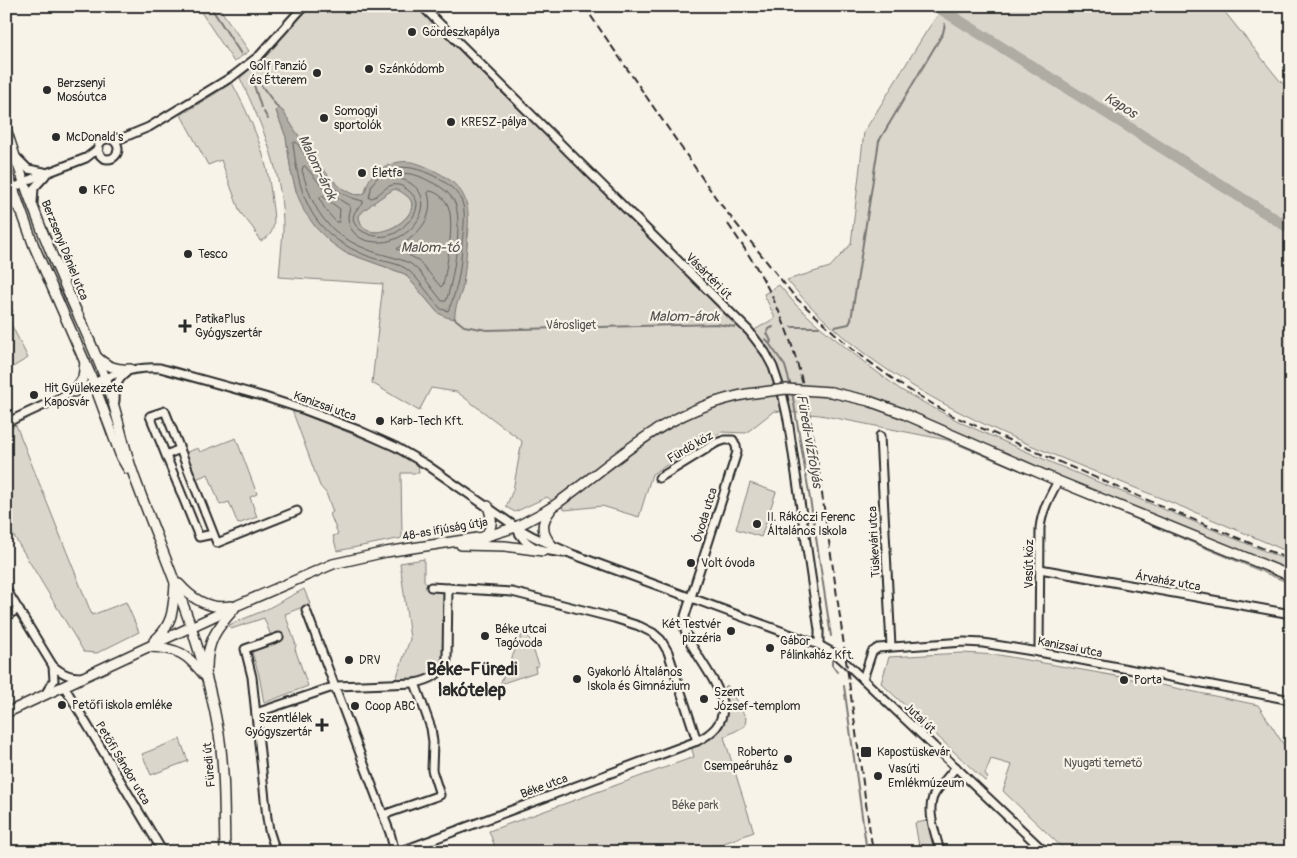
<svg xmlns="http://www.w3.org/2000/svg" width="1297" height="858" viewBox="0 0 1297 858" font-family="Pangolin,sans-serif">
<rect width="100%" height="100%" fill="#f7f3e8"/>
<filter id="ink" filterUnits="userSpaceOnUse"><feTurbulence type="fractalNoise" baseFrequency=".02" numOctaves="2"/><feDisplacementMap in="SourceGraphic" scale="10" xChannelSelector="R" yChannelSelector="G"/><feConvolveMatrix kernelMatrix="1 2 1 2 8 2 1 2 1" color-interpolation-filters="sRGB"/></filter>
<g filter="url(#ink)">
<g fill="#dad6cc" stroke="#82807c" fill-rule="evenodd">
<path d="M197,6H218L249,51L234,62Z"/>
<path d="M311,6H415L746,335L775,318L764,294L779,285L796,305L818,325L869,366L901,390L928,405L964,424L1057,465L1291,562V584L947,440L820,415L774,411L746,433L721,432L652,474L639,517L602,506L565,510L547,497L515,512L506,507L513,490L522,441L457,392L431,388L419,411L372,383L383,284L279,277C280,262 282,246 283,231C284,175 263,127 240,78L262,59ZM276,111H283C294,128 339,208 365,193C368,179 374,174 385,167L469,229L461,291L454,311L438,313L405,274L344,252L297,194L291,172L286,137Z"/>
<path d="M944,6H1220L1280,81L1291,90V553C1235,529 1179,505 1123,483C999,433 875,386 787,280L830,267L851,244L864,132L926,32Z"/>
<path d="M232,83C253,122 268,158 272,202C274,218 278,235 260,241L253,228L240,212L221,160L208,165L181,115Z"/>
<path d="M395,189C401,191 404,193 408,197C428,216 363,253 359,216C362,210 389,191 395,189Z"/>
<path d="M6,302L13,311L9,316L12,326L28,358L6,371Z"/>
<path d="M292,410L395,451L418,463L419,473H401L402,538L337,551L333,536L338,534L330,514L333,512L326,493L320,486Z"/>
<path d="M16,425L92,615L126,602L139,632L97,653L84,652L6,523V432Z"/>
<path d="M236,438L257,494L250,497L257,517L238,524L229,502L220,505L208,474L196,479L186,455L187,452L198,448L200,452Z"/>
<path d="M750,483L776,492L761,537L736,529Z"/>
<path d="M424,559V580L431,591H444L442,658C435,681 416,678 396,679L410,639L400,563Z"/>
<path d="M304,589L310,604L285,614L296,645L295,649L308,686L264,703L259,675L252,652L274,644L264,618L231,629L229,625L265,610Z"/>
<path d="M525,628L539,665L535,667L536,672L500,684Z"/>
<path d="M962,653L999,655L1127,678L1258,705L1291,756V852H1067L1003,791L1012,765L991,759L985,774L988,778L985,781L881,683L889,657Z"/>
<path d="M727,685L746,718L745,726L724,737L754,832L700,852H497L489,831L694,757L691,746C698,744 708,741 714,737C730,725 727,705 724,688Z"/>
<path d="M180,739L188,761L151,775L142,754Z"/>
<path d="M933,820L940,852H920L915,823Z"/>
</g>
<path fill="#afaca4" stroke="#7a7874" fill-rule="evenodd" d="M278,108L282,110C294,128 340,208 365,193C369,175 374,170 392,164C408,158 421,164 435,171C471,189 470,208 467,244C466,260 465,274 462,290C459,300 454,308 455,319L446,317L438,313L405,274L344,252L330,242L316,228L304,211L297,194L291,172L286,137L276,111ZM395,189C401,191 404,194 408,197C429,215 363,254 359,216C361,211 389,191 395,189Z"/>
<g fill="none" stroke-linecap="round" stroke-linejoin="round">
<g stroke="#605f5b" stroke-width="1">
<path d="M295,142L297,143C315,169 330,194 363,201V204C335,223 374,245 395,233C400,231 403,227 407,223C413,219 417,211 417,203C416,196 406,187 399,185C384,182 380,199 369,198L372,184C389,161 412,165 434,176C446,182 459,191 463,205C466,218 463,231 462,244C461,267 458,289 448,311L441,309C432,299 419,279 409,271C399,262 382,262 370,257C313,235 300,202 293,144Z"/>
<path d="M305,166L321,185L334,196L350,206C350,209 348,213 348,217C348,229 357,239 369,241C412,251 449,192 398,178V174C411,172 420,176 431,182C440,186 449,192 454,201C464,219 453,282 446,301H442L419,271L411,264C399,258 387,256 374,252C330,236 314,215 302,170L303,167Z"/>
<path d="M430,191C438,192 447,200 449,209C454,225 447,267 443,285L441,287L418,260L397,249C399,246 403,245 406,242C423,229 434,215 428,193Z"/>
<path d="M322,196L340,209L339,222H336C330,215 322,207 320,198Z"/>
</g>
<g stroke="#7a7874" stroke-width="2">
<path d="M210,6L241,54"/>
<path d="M946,17L948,14"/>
<path d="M253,74L278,108"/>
<path d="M254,77L252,79L261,107"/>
<path d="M264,112L268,119"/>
<path d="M454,318L464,326L487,330L717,324L735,327"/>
<path d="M791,327H819"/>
<path d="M835,327L849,324L851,320L879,141L943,33L945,24"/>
<path d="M766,339L785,366L791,387"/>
<path d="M770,343L771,341L767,333L769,329L773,327"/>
<path d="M792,392L812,511L831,636"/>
<path d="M832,659V665L837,672"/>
<path d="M844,686L867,852"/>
</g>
<path stroke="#afaca4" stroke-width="11" d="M936,6L1291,229"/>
<g stroke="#2b2b2b" stroke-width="11">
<g id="minor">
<path d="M422,6L749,331L765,352L773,367L783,397L788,420L819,630V645"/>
<circle cx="108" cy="149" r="10"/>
<path d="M115,141L149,127L233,76L260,55L304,6"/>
<path d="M17,158L28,169L44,172"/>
<path d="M6,192L31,179L86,158L99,148"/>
<path d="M6,200L12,202L19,210"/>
<path d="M33,203L34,188L45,176"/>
<path d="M115,401C115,389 116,380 126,373"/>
<path d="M6,423C24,414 42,406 60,398C91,384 125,365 160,368L265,397L305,410L358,430L396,447L427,465L516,527L534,537L572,554L819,645L837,655L847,664L1045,852"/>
<path d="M880,436L891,646"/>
<path d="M166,455L180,449"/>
<path d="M516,527C526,550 542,550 564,553"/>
<path d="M213,534L199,537L150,416L165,411L217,543L297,511"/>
<path d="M1040,569L1291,614"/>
<path d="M431,587L512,592L614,618L639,626L653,633L661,640L668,652L697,741"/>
<path d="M6,589L53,666C63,674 69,677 82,677"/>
<path d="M306,610L390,833L395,852"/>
<path d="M6,616L19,609"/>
<path d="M1039,652L1040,528C1042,510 1050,496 1058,481"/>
<path d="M863,679L872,652L878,648L964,642L983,643L1039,652L1291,700"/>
<path d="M64,686L163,852"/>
<path d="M46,693L54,680L53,666"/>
<path d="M256,713L336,686L415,683C430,680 441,675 447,660L448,588"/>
<path d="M383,815L440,795L432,770L433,742L431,728L415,683"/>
<path d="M426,842L430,852"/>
<path d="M276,852L269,830L267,818L252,677L245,649L279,637"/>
<path d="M399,852L697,741C752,715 704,672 688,638L685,630V616L737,452L736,446L733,440H725L716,443L659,478"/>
<path d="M940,852C936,834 925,809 935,793C941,784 949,776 956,767"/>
</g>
</g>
<g stroke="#2b2b2b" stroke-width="12">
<g id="major">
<path d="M6,129C22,179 40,228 61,276C75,310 92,343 105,378C118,412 123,449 137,484C168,568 204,644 219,734C225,773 224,812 225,852"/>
<path d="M6,169L34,246L91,376L121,457L128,469"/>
<path d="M98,358C108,367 117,370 130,369"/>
<path d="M74,392L83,378L85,362"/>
<path d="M831,392L869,401L902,413L1058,481L1291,576"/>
<path d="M550,511C541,522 541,533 551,544"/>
<path d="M484,537C494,527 492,518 488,506"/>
<path d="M461,545L505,546L543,551"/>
<path d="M179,584C192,599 210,610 231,606"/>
<path d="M154,641C174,624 173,608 175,584"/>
<path d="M150,647C178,648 187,654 204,675"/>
<path d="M207,668C207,641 217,628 234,609"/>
<path d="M6,713L238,605L333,564L386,552L484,537L516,527L542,513L555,505C620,458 664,410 747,394"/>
</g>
</g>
<use href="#minor" stroke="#f7f3e8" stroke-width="7"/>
<use href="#major" stroke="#f7f3e8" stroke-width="9"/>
<g stroke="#2b2b2b" stroke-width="2" stroke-dasharray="8 4" stroke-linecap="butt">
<path d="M584,6L718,201L795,297L852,349L901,385L951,415L1175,512L1291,560"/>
<path d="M728,224C746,250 763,276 776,305C811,381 817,467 830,548C845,649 858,751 873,852"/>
</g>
<g stroke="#2b2b2b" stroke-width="12" stroke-linecap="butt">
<path id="major-bridge" d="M747,394L786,389L831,392"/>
</g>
<use href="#major-bridge" stroke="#f7f3e8" stroke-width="9"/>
</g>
</g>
<g fill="#2b2b2b" stroke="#f7f3e8" stroke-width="2">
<circle cx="412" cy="32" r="5"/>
<circle cx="369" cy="69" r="5"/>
<circle cx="317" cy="73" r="5"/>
<circle cx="47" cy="90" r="5"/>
<circle cx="324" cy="118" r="5"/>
<circle cx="451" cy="122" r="5"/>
<circle cx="56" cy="137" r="5"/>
<circle cx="362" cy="173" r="5"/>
<circle cx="83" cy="190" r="5"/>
<circle cx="188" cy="254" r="5"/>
<path d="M182.5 318.5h5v5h5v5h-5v5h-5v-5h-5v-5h5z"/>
<circle cx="34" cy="395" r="5"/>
<circle cx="380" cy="421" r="5"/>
<circle cx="757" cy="524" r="5"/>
<circle cx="691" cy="563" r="5"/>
<circle cx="731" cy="631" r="5"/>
<circle cx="485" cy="636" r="5"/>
<circle cx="770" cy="648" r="5"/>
<circle cx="349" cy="660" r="5"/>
<circle cx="577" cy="679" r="5"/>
<circle cx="1124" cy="680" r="5"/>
<circle cx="704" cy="699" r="5"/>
<circle cx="62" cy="705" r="5"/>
<circle cx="355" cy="706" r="5"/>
<path d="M319.5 717.5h5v5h5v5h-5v5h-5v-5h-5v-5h5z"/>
<rect x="860" y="746" width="12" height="12" rx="2.5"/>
<circle cx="788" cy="759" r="5"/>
<circle cx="878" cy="776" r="5"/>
</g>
<g text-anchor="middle" stroke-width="4.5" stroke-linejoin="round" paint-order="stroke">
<g font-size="12" fill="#2b2b2b" stroke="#f7f3e8" text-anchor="start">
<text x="422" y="36">Gördeszkapálya</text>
<text x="307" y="70" text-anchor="end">Golf Panzió<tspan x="307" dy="14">és Étterem</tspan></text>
<text x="379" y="73">Szánkódomb</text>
<text x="57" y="87">Berzsenyi<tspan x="57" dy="14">Mosóutca</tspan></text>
<text x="334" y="115">Somogyi<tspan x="334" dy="14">sportolók</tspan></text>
<text x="461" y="126">KRESZ-pálya</text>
<text x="66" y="141">McDonald's</text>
<text x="372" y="177">Életfa</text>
<text x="93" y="194">KFC</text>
<text x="198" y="258">Tesco</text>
<text x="195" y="323">PatikaPlus<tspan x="195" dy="14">Gyógyszertár</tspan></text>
<text x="44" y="392">Hit Gyülekezete<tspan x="44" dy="14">Kaposvár</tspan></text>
<text x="390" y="425">Karb-Tech Kft.</text>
<text x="767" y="521">II. Rákóczi Ferenc<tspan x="767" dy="14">Általános Iskola</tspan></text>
<text x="701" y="567">Volt óvoda</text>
<text x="721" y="628" text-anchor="end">Két Testvér<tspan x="721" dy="14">pizzéria</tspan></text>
<text x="495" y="633">Béke utcai<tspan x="495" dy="14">Tagóvoda</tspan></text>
<text x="780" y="645">Gábor<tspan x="780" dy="14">Pálinkaház Kft.</tspan></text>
<text x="359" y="664">DRV</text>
<text x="587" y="676">Gyakorló Általános<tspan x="587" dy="14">Iskola és Gimnázium</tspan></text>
<text x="1134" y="684">Porta</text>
<text x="714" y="696">Szent<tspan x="714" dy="14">József-templom</tspan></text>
<text x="72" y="709">Petőfi iskola emléke</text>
<text x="365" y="710">Coop ABC</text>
<text x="312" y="722" text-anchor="end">Szentlélek<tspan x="312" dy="14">Gyógyszertár</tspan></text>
<text x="778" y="756" text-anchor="end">Roberto<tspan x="778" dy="14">Csempeáruház</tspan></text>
<text x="877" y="756">Kapostüskevár</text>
<text x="888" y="773">Vasúti<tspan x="888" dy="14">Emlékmúzeum</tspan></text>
</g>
<g font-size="12" fill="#2b2b2b" stroke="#f7f3e8">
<text transform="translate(65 250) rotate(68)" y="4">Berzsenyi Dániel utca</text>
<text transform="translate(709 276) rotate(45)" y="4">Vásártéri út</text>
<text transform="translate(325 406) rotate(20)" y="4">Kanizsai utca</text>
<text transform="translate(690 447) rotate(-30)" y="4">Fürdő köz</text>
<text transform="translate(705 515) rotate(-73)" y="4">Óvoda utca</text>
<text transform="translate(445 529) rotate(-10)" y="4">48-as ifjúság útja</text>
<text transform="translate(874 542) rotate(-93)" y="4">Tüskevári utca</text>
<text transform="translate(1029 564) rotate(-90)" y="4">Vasút köz</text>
<text transform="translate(1168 581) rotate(10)" y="4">Árvaház utca</text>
<text transform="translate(1070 647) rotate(11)" y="4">Kanizsai utca</text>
<text transform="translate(920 718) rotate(44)" y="4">Jutai út</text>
<text transform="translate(123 763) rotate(59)" y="4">Petőfi Sándor utca</text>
<text transform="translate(209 765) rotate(-95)" y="4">Füredi út</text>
<text transform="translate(544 786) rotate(-20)" y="4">Béke utca</text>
</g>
<g font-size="12" fill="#575653" stroke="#f7f3e8">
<text x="571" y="329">Városliget</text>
<text x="1103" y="767">Nyugati temető</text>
<text x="695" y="809">Béke park</text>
</g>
<g font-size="14" font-style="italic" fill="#53524f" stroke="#f7f3e8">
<text transform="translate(1121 105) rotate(32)" y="5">Kapos</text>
<text transform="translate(318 167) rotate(64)" y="5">Malom-árok</text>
<text x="430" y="252">Malom-tó</text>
<text x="684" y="321">Malom-árok</text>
<text transform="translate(810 441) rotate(80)" y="5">Füredi-vízfolyás</text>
</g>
<g font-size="18" font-weight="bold" fill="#2b2b2b" stroke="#f7f3e8">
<text x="472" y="675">Béke-Füredi<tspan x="472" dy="21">lakótelep</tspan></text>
</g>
</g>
<rect width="1297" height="858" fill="none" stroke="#f7f3e8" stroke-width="25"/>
<rect x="12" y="12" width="1272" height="833" fill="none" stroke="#2b2b2b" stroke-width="2" filter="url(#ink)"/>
</svg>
